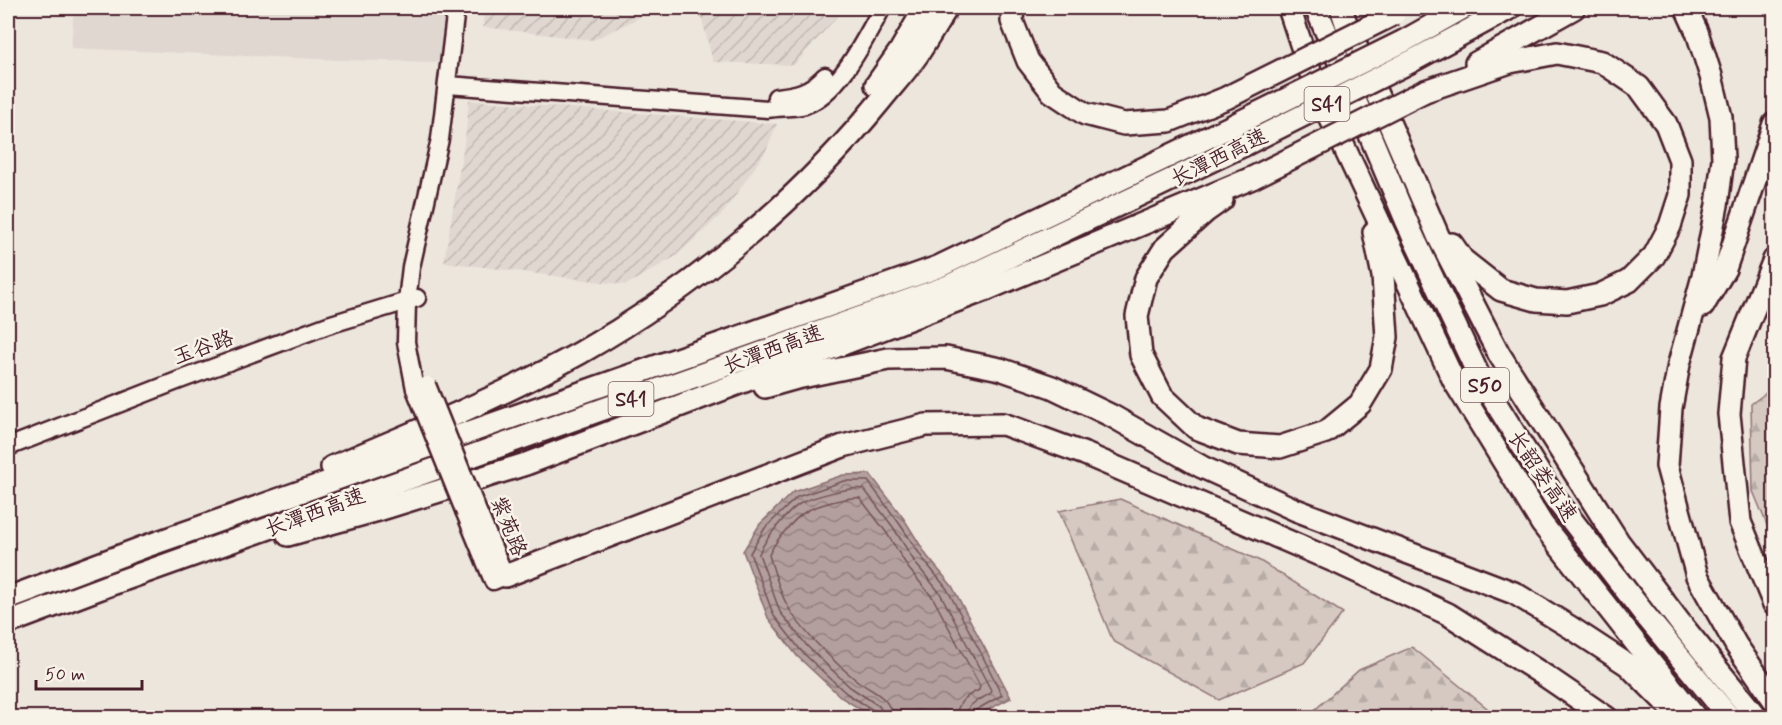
<svg xmlns="http://www.w3.org/2000/svg" width="1782" height="725" viewBox="0 0 1782 725" font-family="Mynerve,'LXGW WenKai TC',sans-serif">
<defs>
<pattern id="industrial-furrows" width="10" height="10" patternUnits="userSpaceOnUse" patternTransform="scale(1.5)"><rect width="10" height="10" fill="#e0d7d0"/><path d="M-1 1l2-2M0 10L10 0M9 11l2-2" fill="none" stroke="#c2b8b3"/></pattern>
<pattern id="forest-firs" width="22" height="20" patternUnits="userSpaceOnUse" patternTransform="scale(1.5)"><rect width="22" height="20" fill="#d5c9c2"/><path d="M5 1l3.5 6h-7zM16 11l3.5 6h-7z" fill="#b8aca7"/></pattern>
<pattern id="water-waves" width="16" height="10" patternUnits="userSpaceOnUse" patternTransform="scale(1.5)"><rect width="16" height="10" fill="#b39f9d"/><path d="M0 5q4-4 8 0t8 0" fill="none" stroke="#948180"/></pattern>
</defs>
<rect width="100%" height="100%" fill="#ece6dd"/>
<filter id="ink" filterUnits="userSpaceOnUse"><feTurbulence type="fractalNoise" baseFrequency=".0167" numOctaves="2"/><feDisplacementMap in="SourceGraphic" scale="12" xChannelSelector="R" yChannelSelector="G"/><feConvolveMatrix kernelMatrix="1 2 1 2 8 2 1 2 1" color-interpolation-filters="sRGB"/></filter>
<g filter="url(#ink)">
<path fill="#e0d7d0" d="M74,8H446L442,62L341,60L71,48Z"/>
<g fill="url(#industrial-furrows)">
<path d="M484,8H659L593,40L483,27Z"/>
<path d="M699,8H845L794,65L713,62Z"/>
<path d="M469,100L777,124L766,151L724,212L676,256L626,285L444,262L466,132Z"/>
</g>
<g fill="url(#forest-firs)" stroke="#907476" stroke-width="1.5">
<path d="M1774,387V542L1753,491L1751,404Z"/>
<path d="M1120,499L1260,561L1343,613L1304,663L1219,700L1113,641L1059,511Z"/>
<path d="M1412,647L1498,717H1307L1359,670Z"/>
</g>
<path fill="url(#water-waves)" stroke="#896c6f" stroke-width="1.5" d="M870,474L904,519L927,556L952,586L1011,698L974,717H873L842,698L797,656L768,618L743,551L760,524L793,492L843,475Z"/>
<g fill="none" stroke-linecap="round" stroke-linejoin="round">
<g stroke="#745259" stroke-width="1.5">
<path d="M875,718L873,710L846,693L802,652L774,616L750,553L765,528L797,497L844,481H868L899,523L923,559L947,589L981,653L1002,695L976,710L973,718"/>
<path d="M883,718L882,711L879,706L850,687L808,647L780,612L759,554C764,540 788,511 801,503C812,497 852,486 864,489L893,527L916,564L940,593L992,692C982,700 967,701 965,718"/>
<path d="M892,718C891,695 869,691 855,679C834,662 801,630 788,607C780,593 774,571 769,555C774,542 794,519 805,512C814,506 849,496 860,498L886,532L909,569L933,598L980,686L979,690C966,696 957,702 956,718"/>
</g>
<g stroke="#4a1f2b" stroke-width="21">
<g id="secondary">
<path d="M448,85L768,109C779,107 794,108 805,105C840,92 865,39 882,8"/>
<path d="M776,97C797,95 810,92 825,76"/>
<path d="M415,389L406,342L407,301L411,267L440,139L456,8"/>
<path d="M8,447L177,381L328,325L417,298"/>
<path d="M465,513L493,581L505,576L476,507"/>
</g>
</g>
<g stroke="#4a1f2b" stroke-width="26">
<g id="highway">
<path d="M1013,8L1012,21L1028,61L1052,92L1085,114L1124,124L1169,121L1226,98"/>
<path d="M1289,8L1314,83L1454,381L1542,524L1638,646L1696,718"/>
<path d="M1316,8L1412,234L1479,376L1554,497L1645,615L1730,718"/>
<path d="M1341,8L1346,23L1439,238L1499,354L1618,541L1681,624L1757,718"/>
<path d="M1686,8L1697,32L1711,76L1721,117L1723,159L1717,205L1703,276L1679,364L1671,408L1667,466L1697,576L1736,645L1774,700"/>
<path d="M1404,41L1463,8"/>
<path d="M1412,61L1510,8"/>
<path d="M1476,63L1574,8"/>
<path d="M876,85L900,51L925,8"/>
<path d="M1425,91L1510,62L1557,53L1602,62L1639,87L1666,124L1680,160V195L1670,226L1654,256L1629,281L1600,295L1567,302L1536,300L1501,290L1463,260L1452,244"/>
<path d="M1222,200L1205,212L1165,248L1146,278L1137,316L1141,355L1162,396L1196,428L1238,444L1280,447L1326,432L1360,404L1381,369L1387,337L1383,276L1374,232"/>
<path d="M1774,260L1734,358L1729,414L1740,522L1774,604"/>
<path d="M1703,306L1725,269L1774,124"/>
<path d="M765,387L797,378L888,359L946,358L1000,369L1052,387L1112,416L1202,467L1296,510L1514,593L1570,627L1628,665L1681,718"/>
<path d="M332,467C416,432 500,397 580,353C693,289 799,201 881,100C893,85 907,70 918,54C928,39 937,23 947,8"/>
<path d="M288,535L375,511L526,464L985,290L1252,178"/>
<path d="M505,576L843,446L926,425L1003,424L1085,454L1334,561L1448,614L1547,677L1607,718"/>
<path d="M8,598L144,547L938,267L1234,125"/>
<path d="M8,623L109,585L946,287L1242,146"/>
</g>
</g>
<use href="#secondary" stroke="#f7f3e8" stroke-width="16"/>
<use href="#highway" stroke="#f7f3e8" stroke-width="21"/>
<g stroke="#4a1f2b" stroke-width="21" stroke-linecap="butt">
<g id="secondary-bridge">
<path d="M427,385L476,507"/>
<path d="M415,389L465,513"/>
</g>
</g>
<g stroke="#4a1f2b" stroke-width="26" stroke-linecap="butt">
<g id="highway-bridge">
<path d="M1226,98L1394,14"/>
<path d="M1234,125L1404,41"/>
<path d="M1242,146L1412,61"/>
<path d="M1252,178L1425,91"/>
</g>
</g>
<use href="#secondary-bridge" stroke="#f7f3e8" stroke-width="16"/>
<use href="#highway-bridge" stroke="#f7f3e8" stroke-width="21"/>
</g>
</g>
<g text-anchor="middle" stroke-width="5" stroke-linejoin="round" paint-order="stroke">
<g fill="#f7f3e8" stroke="#7e5f64" stroke-width="1.5">
<rect x="1304.5" y="87" width="45" height="34" rx="4.5"/>
<rect x="1461" y="368" width="48" height="34" rx="4.5"/>
<rect x="608.5" y="382" width="45" height="34" rx="4.5"/>
</g>
<g font-size="20" font-weight="bold" fill="#4a1f2b">
<text x="1327" y="111">S41</text>
<text x="1485" y="392">S50</text>
<text x="631" y="406">S41</text>
</g>
<g font-size="21" fill="#4a1f2b" stroke="#f7f3e8">
<text transform="translate(1219 157) rotate(-26)" y="7">长潭西高速</text>
<text transform="translate(203 347) rotate(-20)" y="7">玉谷路</text>
<text transform="translate(773 349) rotate(-20)" y="7">长潭西高速</text>
<text transform="translate(1543 476) rotate(56)" y="7">长韶娄高速</text>
<text transform="translate(315 512) rotate(-20)" y="7">长潭西高速</text>
<text transform="translate(509 526) rotate(68)" y="7">紫苑路</text>
</g>
</g>
<rect width="1782" height="725" fill="none" stroke="#f7f3e8" stroke-width="30"/>
<rect x="15" y="15" width="1752" height="695" fill="none" stroke="#4a1f2b" stroke-width="2" filter="url(#ink)"/>
<path d="M36 680v9h106v-9" fill="none" stroke="#4a1f2b" stroke-width="3"/>
<text x="45" y="680" font-size="18" fill="#4a1f2b" stroke="#f7f3e8" stroke-width="4.5" paint-order="stroke">50 m</text>
</svg>
